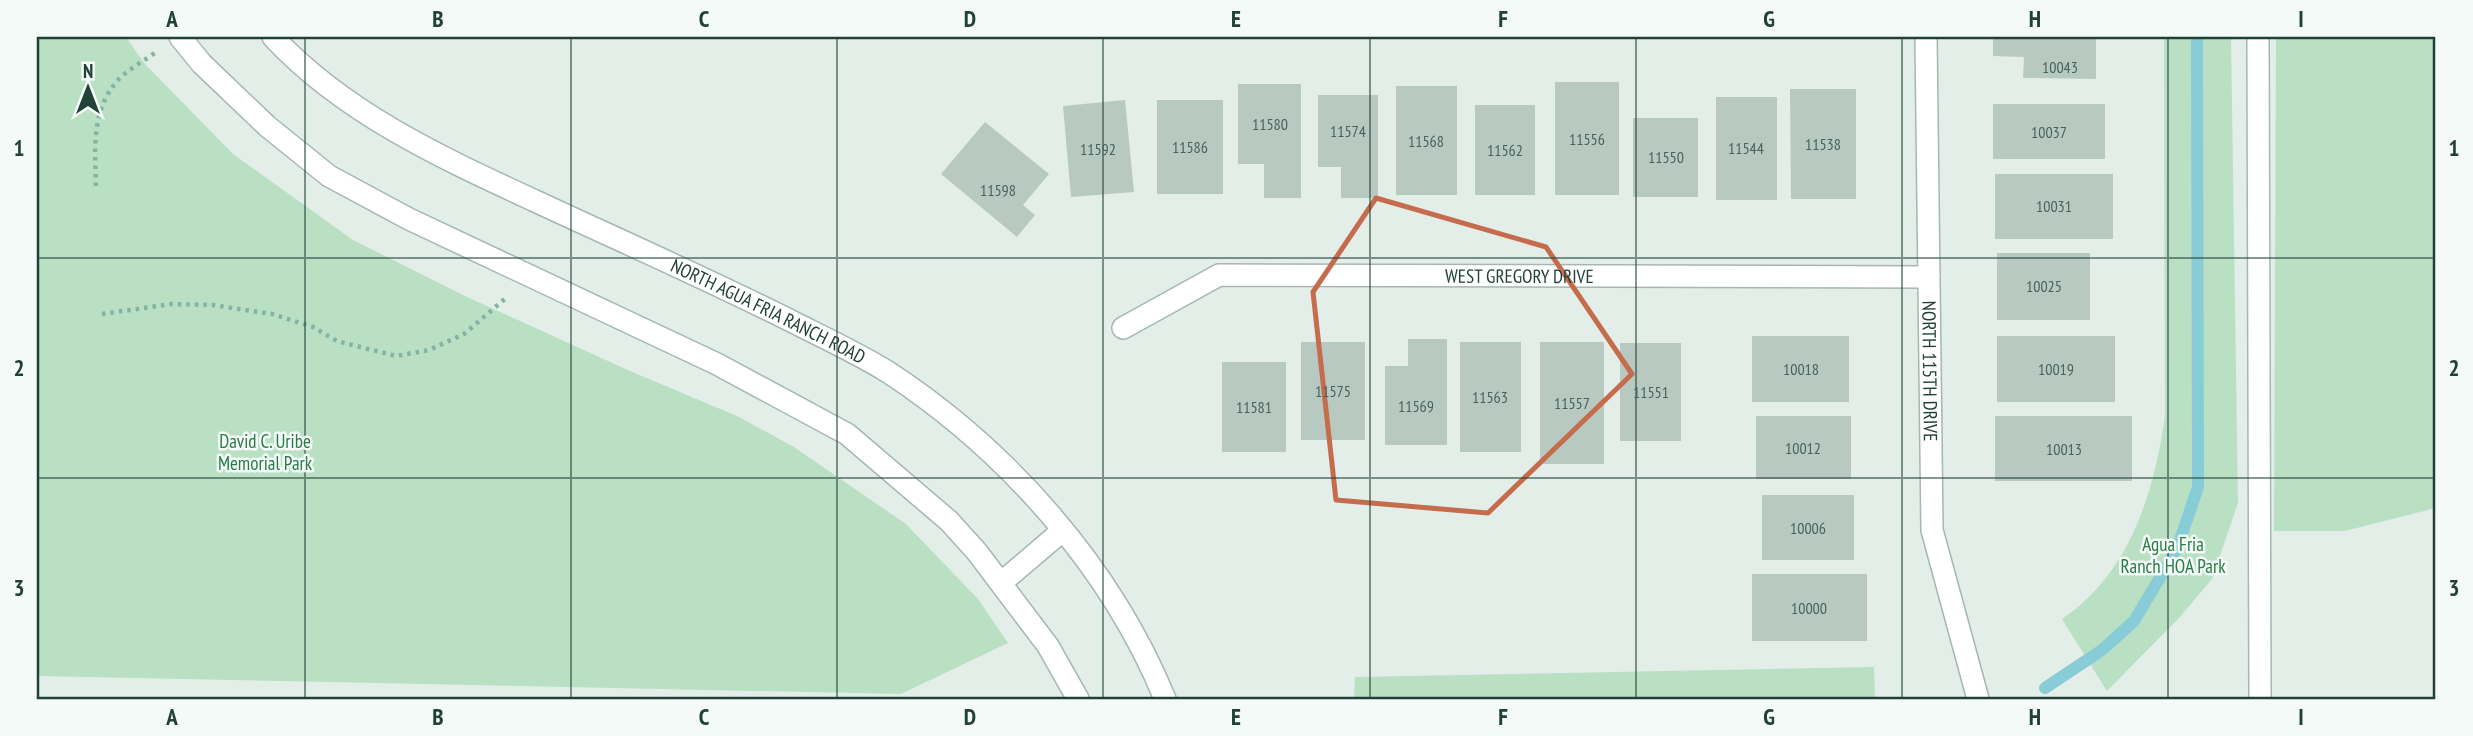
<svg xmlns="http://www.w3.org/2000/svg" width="2473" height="736" viewBox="0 0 2473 736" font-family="'PT Sans Narrow',sans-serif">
<rect width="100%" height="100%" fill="#e3eee9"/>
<g fill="#bae0c4">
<path d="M37,37H126L145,64L233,154L353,240L463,295L630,371L737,416L794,447L906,524L978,599L1008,643L901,694L37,676Z"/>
<path d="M2164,37H2231L2238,503L2212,579L2180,617L2107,691L2062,619C2130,573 2154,493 2165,416Z"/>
<path d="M2276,37H2436V508L2345,531H2274Z"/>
<path d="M1874,667L1875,699H1354L1355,677Z"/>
</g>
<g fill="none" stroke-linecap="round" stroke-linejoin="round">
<path stroke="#87ccd7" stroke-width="12" d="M2045,688L2102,650L2134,621L2177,549L2198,487L2197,37"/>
</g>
<g fill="#b8c9c2">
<path d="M1993,37H2096V79L2023,78L2024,57L1993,56Z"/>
<rect x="1555" y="82" width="64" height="113"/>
<path d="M1238,84H1301V198H1264V164H1238Z"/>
<rect x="1396" y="86" width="61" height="109"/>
<path d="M1790,89H1856V199H1791Z"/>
<path d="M1318,95H1378V198H1341V167H1318Z"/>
<rect x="1716" y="97" width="61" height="103"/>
<path d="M1125,100L1134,192L1071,197L1063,106Z"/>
<rect x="1157" y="100" width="66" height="94"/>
<rect x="1993" y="104" width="112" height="55"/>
<rect x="1475" y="105" width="60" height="90"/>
<rect x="1633" y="118" width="65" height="79"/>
<path d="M985,122L1049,174L1023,205L1035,215L1017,237L941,174Z"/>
<rect x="1995" y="174" width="118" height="65"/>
<rect x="1997" y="253" width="93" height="67"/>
<rect x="1752" y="336" width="97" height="66"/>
<rect x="1997" y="336" width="118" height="66"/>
<path d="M1408,339H1447V445H1385V366H1408Z"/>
<rect x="1301" y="342" width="64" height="98"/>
<rect x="1460" y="342" width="61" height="110"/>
<rect x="1540" y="342" width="64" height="122"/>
<rect x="1620" y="343" width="61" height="98"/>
<rect x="1222" y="362" width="64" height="90"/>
<rect x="1756" y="416" width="95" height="63"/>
<rect x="1995" y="416" width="137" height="65"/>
<rect x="1762" y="495" width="92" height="65"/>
<rect x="1752" y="574" width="115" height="67"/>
</g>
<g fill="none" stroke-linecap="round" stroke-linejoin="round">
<g stroke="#a5b7b0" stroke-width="24">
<g id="minor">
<path d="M180,37L202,64L267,126L329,176L409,219L717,364L847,434L949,521L977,552L1048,646L1078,699"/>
<path id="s1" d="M273,37C344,113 440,157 533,200C621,241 710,280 797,324C827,339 859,354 888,372C1007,450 1111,567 1165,699"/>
<path id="s2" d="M1926,37L1932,530L1978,699"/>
<path d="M2258,37L2260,699"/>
<path id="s3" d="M1123,328L1219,275L1929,277"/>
<path d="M1001,583L1062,531"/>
</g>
</g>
<g stroke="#81b4a3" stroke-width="4.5" stroke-dasharray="3.5 5" stroke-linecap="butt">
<path d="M96,186C95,149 91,112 117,81C127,70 144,61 156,52"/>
<path d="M102,314L172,304L213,305L272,314L313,327L337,341L396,356L429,350L464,334L506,298"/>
</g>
<use href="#minor" stroke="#fff" stroke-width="21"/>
</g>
<path fill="none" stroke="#c56c4c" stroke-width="5" stroke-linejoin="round" d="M1376,198L1546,247L1632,374L1488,513L1336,500L1313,292Z"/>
<path fill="none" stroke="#214138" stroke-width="2" stroke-opacity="0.55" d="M305,37V699M571,37V699M837,37V699M1103,37V699M1370,37V699M1636,37V699M1902,37V699M2168,37V699M37,258H2436M37,478H2436"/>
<g text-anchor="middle" stroke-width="5" stroke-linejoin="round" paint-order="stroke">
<g font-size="16" fill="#47635a">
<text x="2060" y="73">10043</text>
<text x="1270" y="130">11580</text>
<text x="1348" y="137">11574</text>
<text x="2049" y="138">10037</text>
<text x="1587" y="145">11556</text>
<text x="1426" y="147">11568</text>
<text x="1823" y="150">11538</text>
<text x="1190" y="153">11586</text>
<text x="1746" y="154">11544</text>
<text x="1098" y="155">11592</text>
<text x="1505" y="156">11562</text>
<text x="1666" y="163">11550</text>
<text x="998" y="196">11598</text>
<text x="2054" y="212">10031</text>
<text x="2044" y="292">10025</text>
<text x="1801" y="375">10018</text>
<text x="2056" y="375">10019</text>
<text x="1333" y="397">11575</text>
<text x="1651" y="398">11551</text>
<text x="1490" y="403">11563</text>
<text x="1572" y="409">11557</text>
<text x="1416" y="412">11569</text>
<text x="1254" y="413">11581</text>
<text x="1803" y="454">10012</text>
<text x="2064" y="455">10013</text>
<text x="1808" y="534">10006</text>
<text x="1809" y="614">10000</text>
</g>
<g font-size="19" fill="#214138" stroke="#f4faf7">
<text dy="7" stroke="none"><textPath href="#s3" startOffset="410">WEST GREGORY DRIVE</textPath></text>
<text dy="7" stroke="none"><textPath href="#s1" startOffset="569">NORTH AGUA FRIA RANCH ROAD</textPath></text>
<text dy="7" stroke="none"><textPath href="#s2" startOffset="334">NORTH 115TH DRIVE</textPath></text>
</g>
<g font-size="19" fill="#287b47" stroke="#f4faf7">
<text x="265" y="448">David C. Uribe<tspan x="265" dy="22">Memorial Park</tspan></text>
<text x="2173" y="551">Agua Fria<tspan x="2173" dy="22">Ranch HOA Park</tspan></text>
</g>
</g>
<rect width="2473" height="736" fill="none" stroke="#f4faf7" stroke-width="77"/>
<g transform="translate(88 88)" stroke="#f4faf7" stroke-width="5" paint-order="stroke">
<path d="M0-5L12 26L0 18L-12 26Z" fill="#214138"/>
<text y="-10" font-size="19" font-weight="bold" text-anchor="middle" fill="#214138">N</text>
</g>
<rect x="38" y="38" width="2396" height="660" fill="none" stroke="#214138" stroke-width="2.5"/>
<g font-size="23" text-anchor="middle" font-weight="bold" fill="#214138">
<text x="172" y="27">A</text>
<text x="438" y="27">B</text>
<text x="704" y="27">C</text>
<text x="970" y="27">D</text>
<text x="1236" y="27">E</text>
<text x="1503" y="27">F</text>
<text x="1769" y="27">G</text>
<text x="2035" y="27">H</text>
<text x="2301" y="27">I</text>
<text x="19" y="156">1</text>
<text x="2454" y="156">1</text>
<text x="19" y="376">2</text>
<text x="2454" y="376">2</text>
<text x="19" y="596">3</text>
<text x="2454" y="596">3</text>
<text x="172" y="725">A</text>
<text x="438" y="725">B</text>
<text x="704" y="725">C</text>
<text x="970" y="725">D</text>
<text x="1236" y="725">E</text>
<text x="1503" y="725">F</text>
<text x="1769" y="725">G</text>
<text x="2035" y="725">H</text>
<text x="2301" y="725">I</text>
</g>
</svg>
